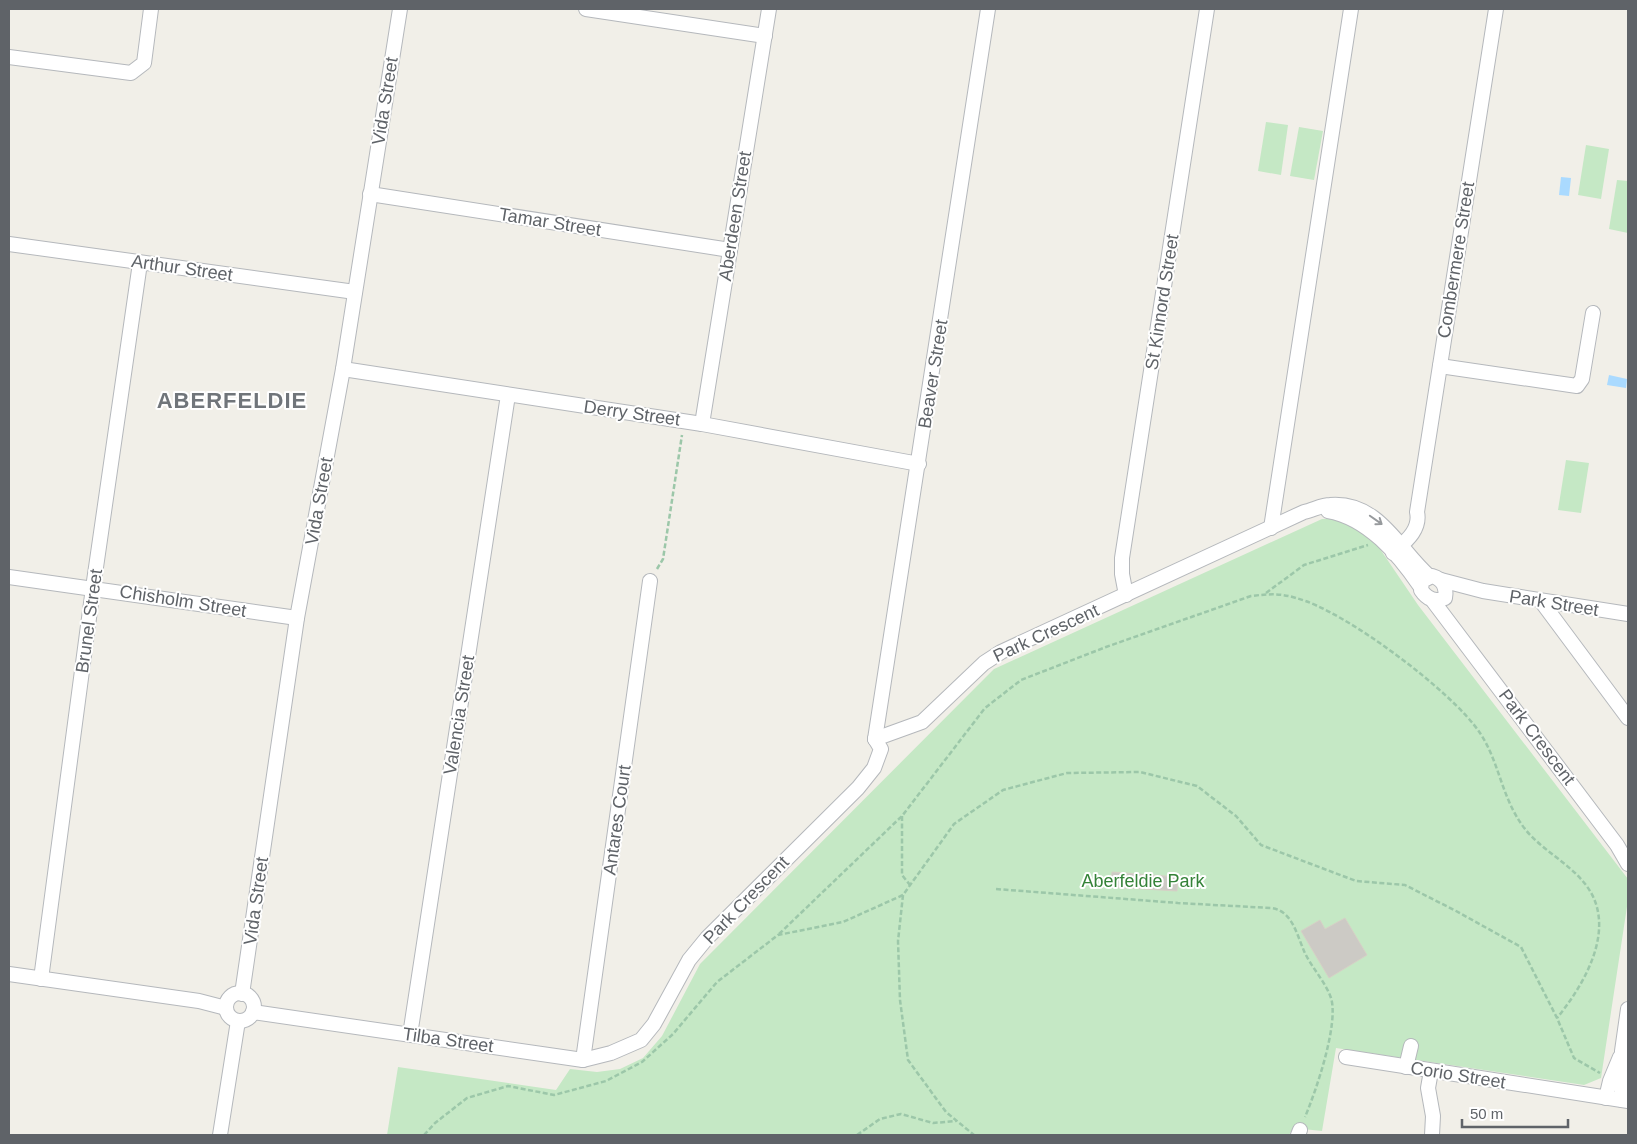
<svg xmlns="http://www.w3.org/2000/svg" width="1637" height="1144" viewBox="0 0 1637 1144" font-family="Helvetica,sans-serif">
<rect width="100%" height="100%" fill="#f1efe8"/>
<g fill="#c5e8c5">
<path d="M1266,122L1288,125L1281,175L1258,171Z"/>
<path d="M1299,127L1323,131L1314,180L1290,176Z"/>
<path d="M1586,145L1609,149L1601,199L1578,195Z"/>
<path d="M1617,180L1628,181V233L1609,229Z"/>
<path d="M1566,460L1589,463L1581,513L1558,510Z"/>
<path d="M1322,519H1338L1364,530L1378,546L1418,605L1628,879V900L1601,1078L1584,1085L1336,1048L1322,1131L1293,1128L1289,1135H387L398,1067L556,1090L570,1069L597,1072L620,1069L643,1058L662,1036L700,964L994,669Z"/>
</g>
<g fill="#aadaff">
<path d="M1561,177L1571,178L1569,196L1559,195Z"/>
<path d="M1609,375L1627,379L1626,388L1607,385Z"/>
</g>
<g fill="#cccac5" stroke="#d6d1c6">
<path d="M1112,872L1178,877L1177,891L1111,887Z"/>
<path d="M1345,918L1367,955L1329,978L1301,931L1320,920L1325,929Z"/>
</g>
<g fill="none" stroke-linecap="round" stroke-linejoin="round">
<g stroke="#b5b8bc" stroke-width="16">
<g id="minor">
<path d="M586,9L765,36"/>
<path d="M9,57L131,73L144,63L151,9"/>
<path d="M370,194L730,250"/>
<path d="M9,244L355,292"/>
<path d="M1440,366L1577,386L1582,379L1593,313"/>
<path d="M343,369L702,424L919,464"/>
<path d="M702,424L769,9"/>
<path d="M1328,511C1368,518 1398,554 1420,586"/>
<path d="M1271,528L1351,9"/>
<path d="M1393,553C1405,542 1421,530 1417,512L1496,9"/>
<path d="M1432,576C1443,579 1447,587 1445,598C1435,603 1427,599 1421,590L1422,581Z"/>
<path d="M9,577L297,618"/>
<path d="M1441,580L1483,591L1628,614"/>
<path d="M1126,595L1122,574V558L1207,9"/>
<path d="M1433,601L1617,845L1628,864"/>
<path d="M1541,601L1628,718"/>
<path d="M875,739L988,9"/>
<path d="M875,739L922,722L984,663L1001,652L1304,512C1313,510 1322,505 1330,505C1379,501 1399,550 1429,576"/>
<path d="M9,974L199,1001L226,1008"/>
<path d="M41,979L93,588L140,263"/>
<circle cx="240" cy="1007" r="14"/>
<path d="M242,994L297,618L343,369L400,9"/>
<path d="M253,1012L583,1060L611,1053L641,1040L654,1024L689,960L707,938L858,788L874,768L881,749L875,739"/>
<path d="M410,1035L508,395"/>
<path d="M1346,1057L1628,1101"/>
<path d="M583,1060L650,581"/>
<path d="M1406,1067L1411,1046"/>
<path d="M1431,1071L1428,1088L1433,1116L1432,1135"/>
<path d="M1606,1098L1610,1081L1620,1057"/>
<path d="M1622,1100V1051L1628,1009"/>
<path d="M220,1135L238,1021"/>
<path d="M1298,1135L1300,1130"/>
</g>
</g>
<g stroke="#9cc7a9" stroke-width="2.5" stroke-dasharray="5 2.5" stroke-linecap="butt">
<path d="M657,569L663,559L682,435"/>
<path d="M1266,593L1304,565L1368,545"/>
<path d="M902,816V875L910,885"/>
<path d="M996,889L1178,903L1271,908C1292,910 1297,935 1304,951C1311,967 1325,981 1331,998C1339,1024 1316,1091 1305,1117"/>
<path d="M903,895L898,941L900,1000L908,1060L946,1112L974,1135"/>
<path d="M779,934L902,816L985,708L1021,680L1106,647L1251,596C1268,594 1280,593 1296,598C1344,610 1453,692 1480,733C1500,763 1501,798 1525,829C1547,857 1591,872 1598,912C1605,949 1579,991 1557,1018"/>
<path d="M424,1135L435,1123L467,1098L508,1086L554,1095L606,1081L642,1062L673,1034L717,982L778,935L843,922L903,895L954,824L1003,790L1067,773L1140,772L1197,786L1236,816L1261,845L1356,881L1405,885L1456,911L1521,947L1557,1018L1574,1058L1600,1073"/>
<path d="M857,1135L880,1119L901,1114L933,1123L956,1121"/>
</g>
<use href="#minor" stroke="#fff" stroke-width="14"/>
</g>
<defs><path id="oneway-shaft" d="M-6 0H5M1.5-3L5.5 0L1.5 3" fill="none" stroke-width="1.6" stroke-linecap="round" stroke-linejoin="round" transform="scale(1.25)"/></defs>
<use stroke="#979a9d" href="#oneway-shaft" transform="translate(1376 520) rotate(35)"/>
<g text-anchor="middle" stroke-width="4" stroke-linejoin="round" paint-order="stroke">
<g font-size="18" fill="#5f6368" stroke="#fff">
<text transform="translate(385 101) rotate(-81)" y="6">Vida Street</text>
<text transform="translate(735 216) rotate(-81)" y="6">Aberdeen Street</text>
<text transform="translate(550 222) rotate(9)" y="6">Tamar Street</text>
<text transform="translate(1456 260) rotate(-81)" y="6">Combermere Street</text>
<text transform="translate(182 268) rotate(8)" y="6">Arthur Street</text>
<text transform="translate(1162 302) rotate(-81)" y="6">St Kinnord Street</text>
<text transform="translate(933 374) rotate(-81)" y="6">Beaver Street</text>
<text transform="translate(632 413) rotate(8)" y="6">Derry Street</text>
<text transform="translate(319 501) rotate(-80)" y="6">Vida Street</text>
<text transform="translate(183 601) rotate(9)" y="6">Chisholm Street</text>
<text transform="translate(1554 603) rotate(9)" y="6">Park Street</text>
<text transform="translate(89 621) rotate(-82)" y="6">Brunel Street</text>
<text transform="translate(1046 633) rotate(-25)" y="6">Park Crescent</text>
<text transform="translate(459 715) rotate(-81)" y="6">Valencia Street</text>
<text transform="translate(1537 737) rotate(53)" y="6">Park Crescent</text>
<text transform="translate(617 820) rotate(-82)" y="6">Antares Court</text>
<text transform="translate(746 900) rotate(-46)" y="6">Park Crescent</text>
<text transform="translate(256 901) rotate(-82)" y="6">Vida Street</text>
<text transform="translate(448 1040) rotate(8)" y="6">Tilba Street</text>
<text transform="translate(1458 1075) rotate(9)" y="6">Corio Street</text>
</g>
<g font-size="18" fill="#348238" stroke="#fff">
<text x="1143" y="887">Aberfeldie Park</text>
</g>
<g font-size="22" font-weight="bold" letter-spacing="1" fill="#70757a" stroke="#fff">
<text x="232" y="408">ABERFELDIE</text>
</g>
</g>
<rect width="1637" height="1144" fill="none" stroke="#5f6368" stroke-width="20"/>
<path d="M1462 1119v8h106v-8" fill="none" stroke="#5f6368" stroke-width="2.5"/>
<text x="1470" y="1119" font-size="15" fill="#5f6368" stroke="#ffffff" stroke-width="4" paint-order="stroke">50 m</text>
</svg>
